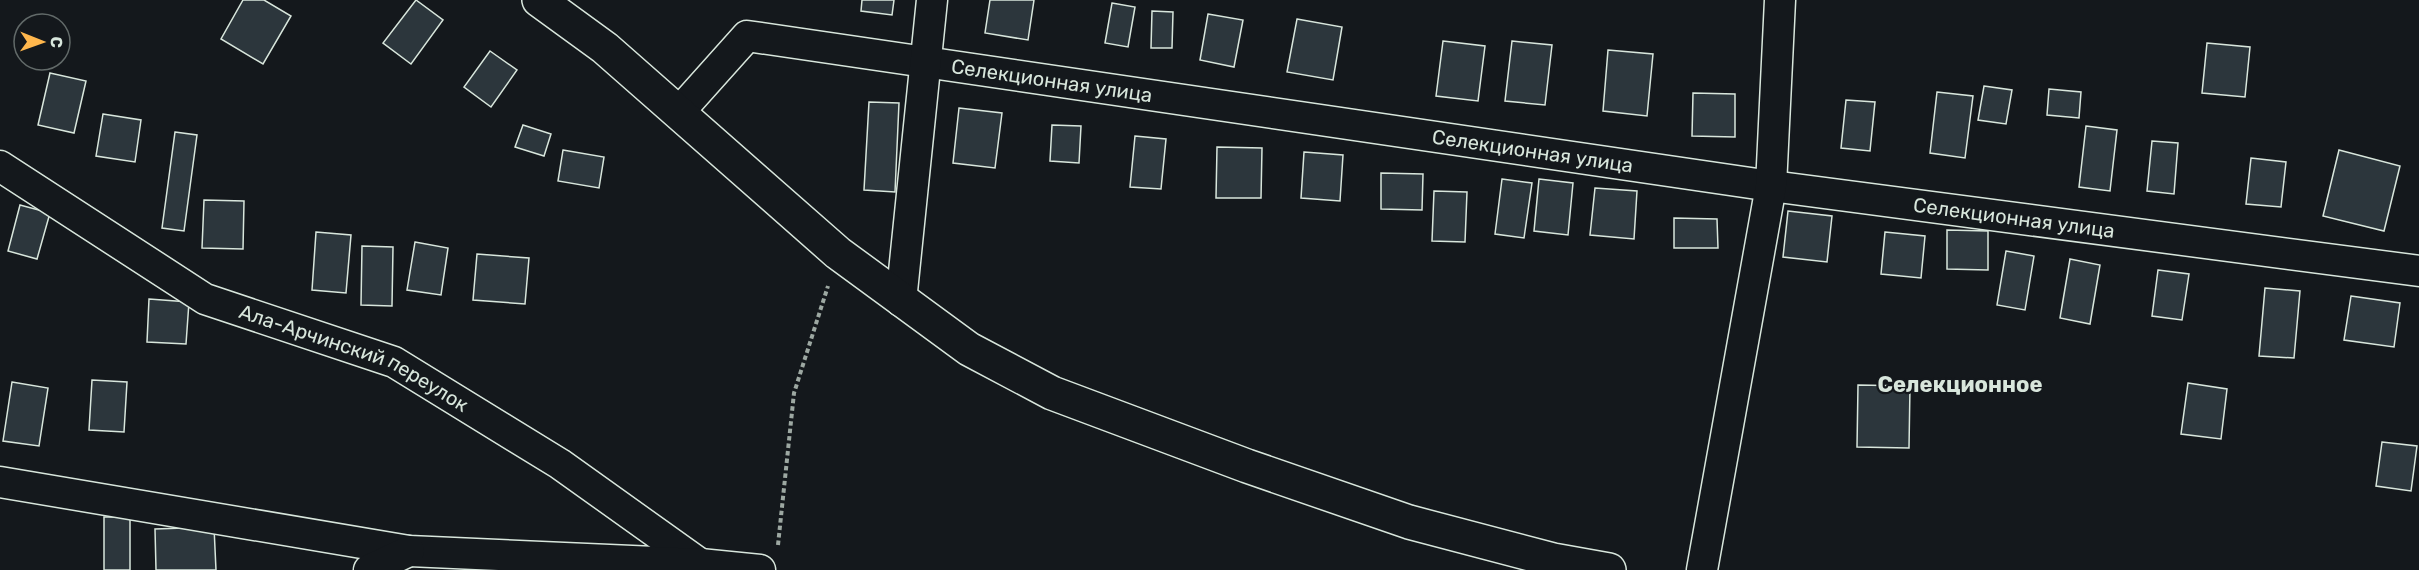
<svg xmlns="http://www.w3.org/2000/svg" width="2419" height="570" viewBox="0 0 2419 570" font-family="Rubik,sans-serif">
<rect width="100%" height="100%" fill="#14181c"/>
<g fill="#2c363c" stroke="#d8e6dc" stroke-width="1.5">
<path d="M243,0H264L291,16L263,64L221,39Z"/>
<path d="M416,0L443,20L411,64L383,43Z"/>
<path d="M862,0H894L892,15L861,11Z"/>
<path d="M990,0H1034L1028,40L985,33Z"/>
<path d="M1112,3L1135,7L1128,47L1105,43Z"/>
<path d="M1152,11L1173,12L1172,48H1151Z"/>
<path d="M1208,14L1243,20L1234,67L1200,60Z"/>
<path d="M1297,19L1342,27L1333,80L1287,72Z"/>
<path d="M1443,41L1485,46L1478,101L1436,96Z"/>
<path d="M1512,41L1552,45L1545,105L1505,101Z"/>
<path d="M2207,43L2250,47L2245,97L2202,93Z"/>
<path d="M1608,50L1653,54L1647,116L1603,111Z"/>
<path d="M490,51L517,70L491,107L464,87Z"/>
<path d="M50,73L86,81L74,133L38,125Z"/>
<path d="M1984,86L2012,90L2006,124L1978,120Z"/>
<path d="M2049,89L2081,92L2079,118L2047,115Z"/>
<path d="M1937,92L1973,96L1965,158L1930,153Z"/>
<path d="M1693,93L1735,94V137L1692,136Z"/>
<path d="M1846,100L1875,102L1870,151L1841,148Z"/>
<path d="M869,102L899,103L895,192L864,190Z"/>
<path d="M959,108L1002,113L995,168L953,163Z"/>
<path d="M103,114L141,120L135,162L96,156Z"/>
<path d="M523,125L551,134L544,156L515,147Z"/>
<path d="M1052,125L1081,126L1079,163L1050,161Z"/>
<path d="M2086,126L2117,130L2110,191L2079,187Z"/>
<path d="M175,132L197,135L184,231L162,228Z"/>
<path d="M1135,136L1166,139L1161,189L1130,187Z"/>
<path d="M2152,141L2178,143L2174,194L2147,191Z"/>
<path d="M1217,147L1262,148L1261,198H1216Z"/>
<path d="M563,150L604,157L599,188L558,181Z"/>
<path d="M2339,150L2400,166L2384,231L2323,216Z"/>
<path d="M1304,152L1343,155L1340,201L1301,198Z"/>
<path d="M2251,158L2286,162L2281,207L2246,204Z"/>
<path d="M1381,173L1423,174L1422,210L1381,209Z"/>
<path d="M1502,179L1532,183L1524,238L1495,234Z"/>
<path d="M1539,179L1573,183L1568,235L1534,231Z"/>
<path d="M1595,188L1637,191L1634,239L1590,235Z"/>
<path d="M1434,191L1467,192L1465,242L1432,241Z"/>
<path d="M204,200L244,201L243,249L202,248Z"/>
<path d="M20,205L50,213L37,259L8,251Z"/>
<path d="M1788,211L1832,216L1827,262L1783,257Z"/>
<path d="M1674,218L1717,219L1718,248H1674Z"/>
<path d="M1947,230L1988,231V270L1947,269Z"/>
<path d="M316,232L351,235L346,293L312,290Z"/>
<path d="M1885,232L1925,236L1921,278L1881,274Z"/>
<path d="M415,242L448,248L441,295L407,290Z"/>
<path d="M362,246L393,247L392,306L361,305Z"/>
<path d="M2006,251L2034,256L2025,310L1997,305Z"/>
<path d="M477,254L529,258L525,304L473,300Z"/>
<path d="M2070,259L2100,265L2090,324L2060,318Z"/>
<path d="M2158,270L2189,274L2182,320L2152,316Z"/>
<path d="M2265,288L2300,291L2294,358L2259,356Z"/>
<path d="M2351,296L2400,303L2394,347L2344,340Z"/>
<path d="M149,299L189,302L186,344L147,342Z"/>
<path d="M92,380L127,382L124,432L89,430Z"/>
<path d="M12,382L48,388L39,446L3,441Z"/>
<path d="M2188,383L2227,389L2221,439L2181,434Z"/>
<path d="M1858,385L1910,386L1909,448L1857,447Z"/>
<path d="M2382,442L2417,446L2411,491L2376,486Z"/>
<rect x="104" y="517" width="26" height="53"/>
<path d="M214,527L216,570H156L155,529Z"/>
</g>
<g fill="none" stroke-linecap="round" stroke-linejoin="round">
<g stroke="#d8e6dc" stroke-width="33">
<g id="minor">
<path id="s1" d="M679,112L747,36L1771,186L2419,271"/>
<path id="s2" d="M0,166L205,299L394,362L560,464L700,564"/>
<path d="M901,301L932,0"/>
<path d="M0,482L409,551L700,564L760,570"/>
<path d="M369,570L409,551"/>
<path d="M1702,570L1771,186L1780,0"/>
</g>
</g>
<g stroke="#d8e6dc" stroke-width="36">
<path id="tertiary" d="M539,0L605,48L838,253L969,349L1052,393L1247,466L1409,522L1553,560L1609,570"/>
</g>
<path stroke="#9da8a2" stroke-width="4" stroke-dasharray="4.5 3" stroke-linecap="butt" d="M778,545L794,393L828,286"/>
<use href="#minor" stroke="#14181c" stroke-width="30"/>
<use href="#tertiary" stroke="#14181c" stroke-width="33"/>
</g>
<g text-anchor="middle" stroke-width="4.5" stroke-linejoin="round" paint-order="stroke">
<g font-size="20" fill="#d8e6dc" stroke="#14181c">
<text dy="7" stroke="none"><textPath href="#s1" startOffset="410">Селекционная улица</textPath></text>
<text dy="7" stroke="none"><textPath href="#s1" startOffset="896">Селекционная улица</textPath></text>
<text dy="7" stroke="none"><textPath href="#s1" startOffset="1382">Селекционная улица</textPath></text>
<text dy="7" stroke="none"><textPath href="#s2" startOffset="405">Ала-Арчинский переулок</textPath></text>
</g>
<g font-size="22" font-weight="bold" fill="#d8e6dc" stroke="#14181c">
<text x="1960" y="392">Селекционное</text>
</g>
</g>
<g transform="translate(42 42) rotate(91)"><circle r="28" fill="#14181c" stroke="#626a69" stroke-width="1.5"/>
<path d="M0-4.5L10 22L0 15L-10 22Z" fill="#ffb74d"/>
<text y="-9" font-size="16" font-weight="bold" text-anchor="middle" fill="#d8e6dc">С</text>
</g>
</svg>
